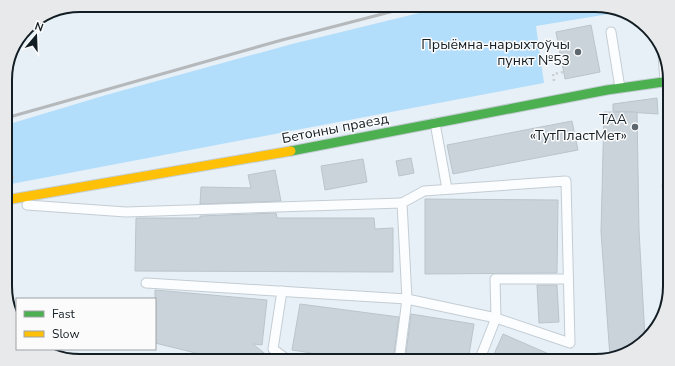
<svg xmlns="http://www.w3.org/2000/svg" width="675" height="366" viewBox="0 0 675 366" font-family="'Nunito Sans',sans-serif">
<rect width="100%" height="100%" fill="#e7f0f7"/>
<path fill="#b3defb" d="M472,5H595L621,12L536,26L544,83L6,185V125L106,95L292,44L419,13Z"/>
<g fill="#cad3da" stroke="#bac4cb">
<path d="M591,25L600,72L565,79L556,32Z"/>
<path d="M657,98L658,114L613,111V104Z"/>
<path d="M604,112H637L639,230L645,338L632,351L610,357L601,232Z"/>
<path d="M572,121L578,150L453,174L447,145Z"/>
<path d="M411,158L414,173L399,176L396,161Z"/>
<path d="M363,159L367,182L325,190L321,166Z"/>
<path d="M275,170L281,201L200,204L201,187L251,188L248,175Z"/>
<path d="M425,199L558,200L557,273L425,274Z"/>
<path d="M276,213L277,218H374L375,229L393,228V272L135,271L136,218H200V216Z"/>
<path d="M537,285H557L559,322L539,323Z"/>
<path d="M155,290L267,300L262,345L253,344L274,361H228L155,343Z"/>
<path d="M300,304L399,317L393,361H362L292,350Z"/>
<path d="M411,314L474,324L468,361H405Z"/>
<path d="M503,334L565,361H491Z"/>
</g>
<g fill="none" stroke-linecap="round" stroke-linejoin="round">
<g stroke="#c4cdd4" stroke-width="11">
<g id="lane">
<path d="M611,32L620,88"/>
<path d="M663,55L665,81"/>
<path d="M435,123L447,189"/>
<path d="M667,186H670"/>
<path d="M27,205L126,212L402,203L407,299L399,361"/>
<path d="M146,283L407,299L496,318L570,343L566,181L424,191L402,203"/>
<path d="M282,291L273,349L289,361"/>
<path d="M479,361L496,318L495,279H568"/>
</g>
</g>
<g stroke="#c4cdd4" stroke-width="11">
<path id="fast" d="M291,151L607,90L670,81"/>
</g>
<g stroke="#c4cdd4" stroke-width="11">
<path id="slow" d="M6,200L291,151"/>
</g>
<g stroke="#caced1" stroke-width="2.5" stroke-dasharray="2 3" stroke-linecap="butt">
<path d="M554,81L553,74L564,72"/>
<path d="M6,169L14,178"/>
</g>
<use href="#lane" stroke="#fbfdfe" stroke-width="9"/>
<use href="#fast" stroke="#4caf50" stroke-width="9"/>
<use href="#slow" stroke="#ffc107" stroke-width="9"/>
<path stroke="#b6b9bb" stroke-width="3" d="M6,118L282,40L417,5"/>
</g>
<g fill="#5d676e" stroke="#fbfbfb" stroke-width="1.5">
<circle cx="578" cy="52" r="4"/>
<circle cx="635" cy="127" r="4"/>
</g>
<g text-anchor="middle" stroke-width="3" stroke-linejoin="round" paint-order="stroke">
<g font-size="14" fill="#121d24" stroke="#fbfbfb" text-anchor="end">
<text x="570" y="49">Прыёмна-нарыхтоўчы<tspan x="570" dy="16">пункт №53</tspan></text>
<text x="627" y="124">ТАА<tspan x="627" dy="16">«ТутПластМет»</tspan></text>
</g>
<g font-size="14" fill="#121d24" stroke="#fbfbfb">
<text transform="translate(335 128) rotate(-11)" y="5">Бетонны праезд</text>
</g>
</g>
<path d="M0 0H675V366H0ZM80 12H595A68 68 0 0 1 663 80V286A68 68 0 0 1 595 354H80A68 68 0 0 1 12 286V80A68 68 0 0 1 80 12Z" fill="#e8e9ea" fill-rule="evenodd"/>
<path fill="none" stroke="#121d24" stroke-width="2" d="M80 12H595A68 68 0 0 1 663 80V286A68 68 0 0 1 595 354H80A68 68 0 0 1 12 286V80A68 68 0 0 1 80 12Z"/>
<rect x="16" y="298" width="140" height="52" fill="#fbfbfb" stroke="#9ea2a5"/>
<rect x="24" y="311" width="20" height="6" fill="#4caf50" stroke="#9ea2a5"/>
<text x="52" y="318" font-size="12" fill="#121d24">Fast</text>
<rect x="24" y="331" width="20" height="6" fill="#ffc107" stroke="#9ea2a5"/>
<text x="52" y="338" font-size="12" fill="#121d24">Slow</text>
<g transform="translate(36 36) rotate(19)" stroke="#fbfbfb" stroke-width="3" paint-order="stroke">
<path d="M0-3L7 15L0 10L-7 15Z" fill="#121d24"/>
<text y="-6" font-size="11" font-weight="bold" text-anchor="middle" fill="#121d24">N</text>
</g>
</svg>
